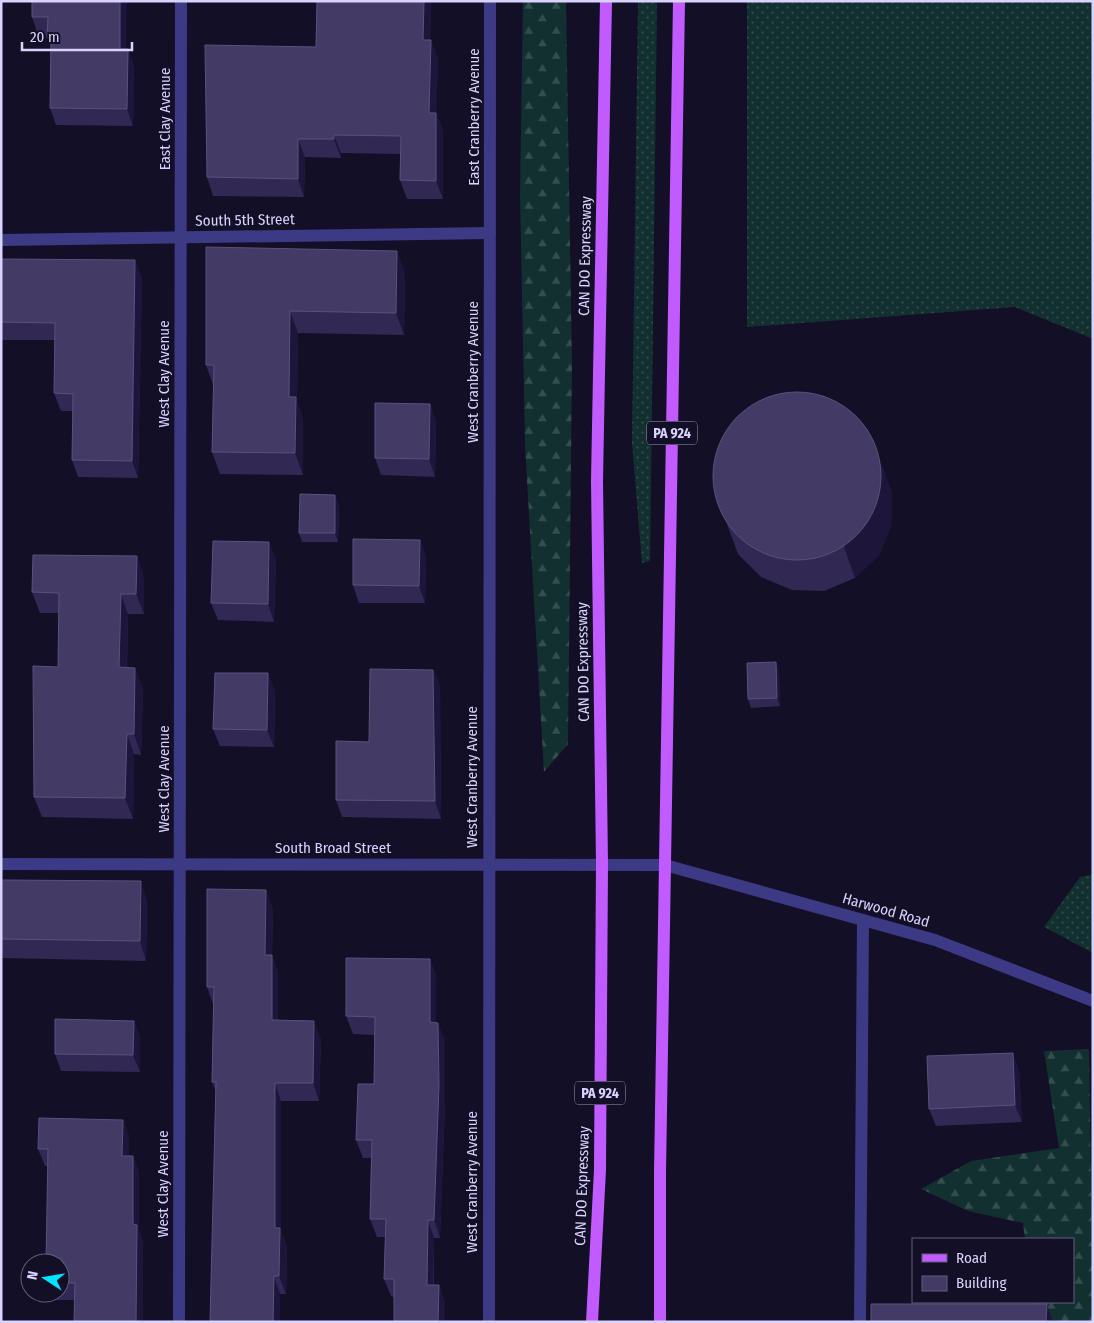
<svg xmlns="http://www.w3.org/2000/svg" width="1094" height="1323" viewBox="0 0 1094 1323" font-family="'Fira Sans Condensed',sans-serif">
<defs>
<pattern id="grass-dots" width="8" height="8" patternUnits="userSpaceOnUse" patternTransform="scale(1.25)"><rect width="8" height="8" fill="#12302f"/><path d="M2 2h.1M6 6h.1" fill="none" stroke="#344d4e" stroke-width="1.8" stroke-linecap="round"/></pattern>
<pattern id="forest-firs" width="22" height="20" patternUnits="userSpaceOnUse" patternTransform="scale(1.25)"><rect width="22" height="20" fill="#12302f"/><path d="M5 1l3.5 6h-7zM16 11l3.5 6h-7z" fill="#344d4e"/></pattern>
</defs>
<rect width="100%" height="100%" fill="#130f26"/>
<g fill="url(#grass-dots)">
<path d="M638,1H657L650,561L642,563L632,443Z"/>
<path d="M747,1H1093V339L1015,307L747,327Z"/>
<path d="M1093,874V953L1044,927L1080,877Z"/>
</g>
<g fill="url(#forest-firs)">
<path d="M523,1H566L572,366L568,744L544,772L525,446L520,194Z"/>
<path d="M1089,1049L1093,1322H1058L1032,1312L1031,1302H1073V1239H1025L1023,1223L968,1211L921,1189L971,1161L1059,1148L1044,1051Z"/>
</g>
<g fill="none" stroke-linecap="round" stroke-linejoin="round">
<g stroke="#3d3a85" stroke-width="12">
<path d="M1,240L490,233"/>
<path d="M1,864L665,865L935,940L1093,1001"/>
<path d="M179,1322L181,1"/>
<path d="M489,1322L490,1"/>
<path d="M860,1322L863,920"/>
</g>
<g stroke="#c25bff" stroke-width="12">
<path d="M592,1322L600,1170L602,864L597,481L606,1"/>
<path d="M660,1322V1172L679,1"/>
</g>
</g>
<g fill="#312854">
<path d="M32,1L126,49L134,66L133,126L56,125L50,108L51,47L47,38L48,35H38L32,17Z"/>
<path d="M317,1H431L430,40L438,59L436,113L443,131V199H407L400,180V154L341,153V158L305,157L304,197L213,196L207,177L316,47Z"/>
<path d="M206,247L405,272L404,335L298,333L297,401L303,419V475L220,474L212,452L213,385L206,365Z"/>
<path d="M1,259L142,277L138,478L78,477L72,460L73,411H61L54,393L55,340H1Z"/>
<path d="M430,404L436,421L435,477L381,475L375,458Z"/>
<path d="M892,491V524L879,555L855,578L824,591L792,590L761,577L738,554L715,492Z"/>
<path d="M339,504L338,542H302L299,533Z"/>
<path d="M420,540L426,558L425,603H359L353,585Z"/>
<path d="M276,559L274,622L218,620L211,603Z"/>
<path d="M144,577V614H128L127,667L143,688L141,755L134,754L133,819L42,817L34,797L58,667L59,613H40L32,592Z"/>
<path d="M776,662L779,671L780,706L751,708L748,699Z"/>
<path d="M433,670L440,687L441,819L342,817L336,800Z"/>
<path d="M275,690L274,747L220,746L213,729Z"/>
<path d="M1,880L147,900L146,961L1,958Z"/>
<path d="M273,908L272,956L278,973V1020L321,1039L319,1101H281V1232L287,1246L286,1294H280V1322H210L216,1092L212,1082L213,1004L207,987Z"/>
<path d="M430,959L436,977V1023L445,1040V1103L440,1238H434V1285H439L445,1303V1322H394V1297L391,1296L384,1279L385,1237H377L370,1219L371,1158H363L356,1140L374,1084V1035L353,1034L346,1016Z"/>
<path d="M134,1021L140,1038V1072L61,1071L55,1054Z"/>
<path d="M1019,1070L1022,1122L936,1126L929,1109Z"/>
<path d="M123,1120L129,1137V1156H133L139,1173V1231L143,1242L74,1300H52L50,1293H60V1263L48,1166H45L38,1149Z"/>
</g>
<g fill="#1d163a">
<path d="M120,1H127L126,66L120,49Z"/>
<path d="M424,1H431L430,59L423,40Z"/>
<path d="M431,40L438,59L436,131L429,113Z"/>
<path d="M128,49L134,66L133,126L127,109Z"/>
<path d="M436,113L443,131V199L436,181Z"/>
<path d="M334,135L341,153V158L334,139Z"/>
<path d="M298,139L305,157L304,197L298,179Z"/>
<path d="M397,251L405,272L404,335L396,313Z"/>
<path d="M135,260L142,277L138,478L132,461Z"/>
<path d="M290,311L298,333L297,401L303,419V475L295,453L289,397Z"/>
<path d="M430,404L436,421L435,477L429,459Z"/>
<path d="M880,460L892,491V524L879,555L855,578L844,547Z"/>
<path d="M335,495L339,504L338,542L335,533Z"/>
<path d="M420,540L426,558L425,603L419,586Z"/>
<path d="M269,542L276,559L274,622L268,604Z"/>
<path d="M137,556L144,577V614L136,594Z"/>
<path d="M121,594L128,614L126,688L119,667Z"/>
<path d="M776,662L779,671L780,706L777,698Z"/>
<path d="M135,668L143,688L141,755L134,734Z"/>
<path d="M433,670L440,687L441,819L435,801Z"/>
<path d="M268,673L275,690L274,747L267,730Z"/>
<path d="M127,734L134,754L133,819L125,798Z"/>
<path d="M141,881L147,900L146,961L140,941Z"/>
<path d="M266,890L273,908L272,956L278,973V1038L272,1020L265,955Z"/>
<path d="M430,959L436,977V1040L430,1022Z"/>
<path d="M134,1021L140,1038V1072L133,1055Z"/>
<path d="M314,1021L321,1039L319,1101L313,1083Z"/>
<path d="M438,1023L445,1040V1103L440,1238L434,1220Z"/>
<path d="M1013,1053L1019,1070L1022,1122L1015,1105Z"/>
<path d="M275,1083L281,1101V1232L287,1246L286,1294L279,1276L275,1228Z"/>
<path d="M123,1120L129,1137V1173L122,1156Z"/>
<path d="M133,1156L139,1173V1231L143,1242V1322H136L133,1224Z"/>
<path d="M428,1220L434,1238L433,1303L427,1285Z"/>
<path d="M274,1276L280,1294V1322H273Z"/>
<path d="M439,1285L445,1303V1322H438Z"/>
<path d="M1047,1304L1053,1322H1046Z"/>
</g>
<g fill="#433a66" stroke="#5a527e">
<path d="M32,1H120V49H128L127,109L50,108L51,38H47L48,17H32Z"/>
<path d="M317,1H424L423,40H431L429,113H436V181L400,180L401,136L334,135V139H298V179L207,177L205,45L316,47Z"/>
<path d="M206,247L397,251L396,313L290,311L289,397H296L295,453L212,452L214,365H206Z"/>
<path d="M1,259L135,260L132,461L72,460L73,394L54,393L55,323L1,322Z"/>
<circle cx="797" cy="476" r="84"/>
<path d="M375,403L430,404L429,459L375,458Z"/>
<path d="M300,494L335,495V533H299Z"/>
<path d="M353,539L420,540L419,586L353,585Z"/>
<path d="M213,541L269,542L268,604L211,603Z"/>
<path d="M33,555L137,556L136,594H121L119,667L135,668L134,734H127L125,798L34,797L33,666L58,667L59,593L32,592Z"/>
<path d="M776,662L777,698L748,699L747,663Z"/>
<path d="M370,669L433,670L435,801L336,800V741L369,742Z"/>
<path d="M215,673H268L267,730L213,729Z"/>
<path d="M1,880L141,881L140,941L1,939Z"/>
<path d="M207,889L266,890L265,955H272V1020L314,1021L313,1083H275V1228H280L279,1276H274L273,1322H210L216,1082H212L214,987H207Z"/>
<path d="M346,958L430,959V1022L438,1023L439,1085L434,1220H428L427,1285H439L438,1322H394V1279H384L386,1219H370L372,1140H356L358,1084H374L375,1017L346,1016Z"/>
<path d="M55,1019L134,1021L133,1055L55,1054Z"/>
<path d="M1013,1053L1015,1105L929,1109L927,1056Z"/>
<path d="M39,1118L123,1120L122,1156H133V1224L137,1225L136,1322H74L75,1283H60V1263H46L48,1149H38Z"/>
<path d="M871,1304H1047L1046,1322H871Z"/>
</g>
<g text-anchor="middle" stroke-width="4" stroke-linejoin="round" paint-order="stroke">
<g fill="#130f26" stroke="#9e99be" stroke-width="1">
<rect x="647" y="421.5" width="50" height="23" rx="4"/>
<rect x="575" y="1081.5" width="50" height="23" rx="4"/>
</g>
<g font-size="14" font-weight="bold" fill="#d9d4ff">
<text x="672" y="438">PA 924</text>
<text x="600" y="1098">PA 924</text>
</g>
<g font-size="15" fill="#d9d4ff" stroke="#130f26">
<text transform="translate(474 117) rotate(-90)" y="5">East Cranberry Avenue</text>
<text transform="translate(165 119) rotate(-90)" y="5">East Clay Avenue</text>
<text transform="translate(245 220) rotate(-1)" y="5">South 5th Street</text>
<text transform="translate(585 256) rotate(-89)" y="5">CAN DO Expressway</text>
<text transform="translate(473 372) rotate(-90)" y="5">West Cranberry Avenue</text>
<text transform="translate(164 374) rotate(-90)" y="5">West Clay Avenue</text>
<text transform="translate(583 662) rotate(-91)" y="5">CAN DO Expressway</text>
<text transform="translate(472 777) rotate(-90)" y="5">West Cranberry Avenue</text>
<text transform="translate(164 779) rotate(-90)" y="5">West Clay Avenue</text>
<text x="333" y="853">South Broad Street</text>
<text transform="translate(886 910) rotate(16)" y="5">Harwood Road</text>
<text transform="translate(472 1182) rotate(-90)" y="5">West Cranberry Avenue</text>
<text transform="translate(163 1184) rotate(-90)" y="5">West Clay Avenue</text>
<text transform="translate(582 1186) rotate(-88)" y="5">CAN DO Expressway</text>
</g>
</g>
<rect width="1094" height="1323" fill="none" stroke="#d9d4ff" stroke-width="5"/>
<rect x="912" y="1238" width="162" height="65" fill="#130f26" stroke="#625e7d"/>
<rect x="922" y="1254" width="25" height="8" fill="#c25bff" stroke="#625e7d"/>
<text x="956" y="1263" font-size="15" fill="#d9d4ff">Road</text>
<rect x="922" y="1276" width="25" height="15" fill="#433a66" stroke="#625e7d"/>
<text x="956" y="1288" font-size="15" fill="#d9d4ff">Building</text>
<g transform="translate(45 1278) rotate(282)"><circle r="24" fill="#130f26" stroke="#625e7d"/>
<path d="M0-4L9 19L0 12L-9 19Z" fill="#00e5ff"/>
<text y="-8" font-size="14" font-weight="bold" text-anchor="middle" fill="#d9d4ff">N</text>
</g>
<path d="M22 42v8h110v-8" fill="none" stroke="#d9d4ff" stroke-width="2.5"/>
<text x="30" y="42" font-size="15" fill="#d9d4ff" stroke="#130f26" stroke-width="4" paint-order="stroke">20 m</text>
</svg>
